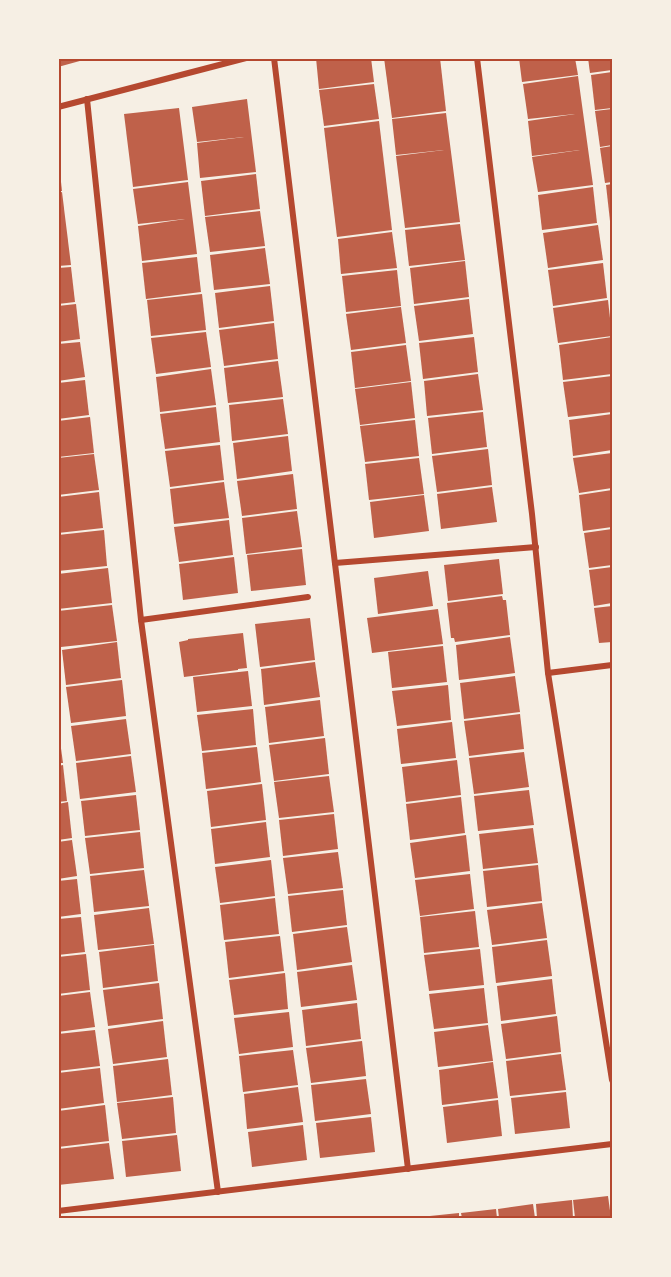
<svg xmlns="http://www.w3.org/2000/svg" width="671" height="1277" viewBox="0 0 671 1277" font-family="Raleway,sans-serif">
<rect width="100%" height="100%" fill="#f6efe4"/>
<g fill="#bf614a">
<path d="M58,58H86L87,59L58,67Z"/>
<path d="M316,58H371L374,82L319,89Z"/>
<path d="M384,58H440L446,111L392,118Z"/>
<path d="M519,58H575L578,75L522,82Z"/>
<path d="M588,58H612V70L590,73Z"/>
<path d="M612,72V108L595,110L591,75Z"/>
<path d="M578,76L593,185L538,192L532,157L580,150L532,156L528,121L575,114L528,119L523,84Z"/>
<path d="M374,84L379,119L324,126L319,90Z"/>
<path d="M247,99L256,172L200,178L197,143L244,137L197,142L192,107Z"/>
<path d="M179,108L188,180L133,187L124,114Z"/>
<path d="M612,109V145L600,147L595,111Z"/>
<path d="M446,113L460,222L405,228L396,156L444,150L396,155L392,119Z"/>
<path d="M379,121L392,230L337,237L324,128Z"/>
<path d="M612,146V182L605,183L600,148Z"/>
<path d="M58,173H60L62,191H58Z"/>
<path d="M256,174L260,209L205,216L201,181Z"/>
<path d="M188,182L197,254L142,261L138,226L185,219L138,224L133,189Z"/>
<path d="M612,184V221H610L606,185Z"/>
<path d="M593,187L597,223L542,230L538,195Z"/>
<path d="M62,192L71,265L58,266V193Z"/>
<path d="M260,211L265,246L210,252L205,217Z"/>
<path d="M460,224L465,260L409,266L405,230Z"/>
<path d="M598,225L603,260L548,268L543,233Z"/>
<path d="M392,232L397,268L341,274L338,239Z"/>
<path d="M265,248L270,284L214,290L210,255Z"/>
<path d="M197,257L201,292L146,299L142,263Z"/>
<path d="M465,261L469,297L414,304L410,268Z"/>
<path d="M603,263L607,298L553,306L548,270Z"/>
<path d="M71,267L75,302L58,304V268Z"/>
<path d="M397,270L401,306L346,312L342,276Z"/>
<path d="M270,286L274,321L219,328L215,293Z"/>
<path d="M202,294L206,330L151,336L147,300Z"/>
<path d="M469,299L473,334L419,341L414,306Z"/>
<path d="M608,300L612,336L558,343L553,308Z"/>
<path d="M76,304L80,339L58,342V306Z"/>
<path d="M401,307L406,343L351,350L346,314Z"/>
<path d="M274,323L278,359L224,366L219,330Z"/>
<path d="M206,332L211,367L156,374L151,338Z"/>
<path d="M474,337L478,372L423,379L419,343Z"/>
<path d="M612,337V374L563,380L559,345Z"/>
<path d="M80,342L85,377L58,381V344Z"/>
<path d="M406,345L411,381L355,388L351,352Z"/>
<path d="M278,361L283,397L228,403L224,368Z"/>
<path d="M211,369L216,405L160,412L156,377Z"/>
<path d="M478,374L483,410L427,416L424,381Z"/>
<path d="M612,376V412L568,417L563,382Z"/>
<path d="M85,380L89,415L58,419V383Z"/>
<path d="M411,382L415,418L360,425L355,389Z"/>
<path d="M283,399L288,434L232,441L229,405Z"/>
<path d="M216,407L220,442L165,449L160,414Z"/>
<path d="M483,412L487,447L432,454L428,418Z"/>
<path d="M612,414V450L573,456L569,420Z"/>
<path d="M90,417L94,453L58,457V421Z"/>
<path d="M415,420L419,456L365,462L360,426Z"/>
<path d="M288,436L292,471L237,479L233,443Z"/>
<path d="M220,445L224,480L170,487L165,451Z"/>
<path d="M488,449L492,485L437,492L432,456Z"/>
<path d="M612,453V488L579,493L573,458Z"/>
<path d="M94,454L99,490L58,495V458Z"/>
<path d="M419,458L424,494L369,500L365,464Z"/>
<path d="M293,474L297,509L242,516L237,481Z"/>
<path d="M224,482L229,518L174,524L170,489Z"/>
<path d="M492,487L497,522L441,529L437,494Z"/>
<path d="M612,490V527L583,531L579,495Z"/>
<path d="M99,492L103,528L58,533V497Z"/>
<path d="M424,495L429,531L374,538L370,502Z"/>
<path d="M297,511L302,547L246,554L242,518Z"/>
<path d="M229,520L233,555L179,562L174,527Z"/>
<path d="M612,529V565L589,568L584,533Z"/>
<path d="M104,530L107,566L58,571V535Z"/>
<path d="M302,549L306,585L251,591L247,555Z"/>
<path d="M234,557L238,593L183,600L179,564Z"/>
<path d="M499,559L503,594L448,601L444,565Z"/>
<path d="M612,567V603L594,606L589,570Z"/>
<path d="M108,568L112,603L58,609V574Z"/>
<path d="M428,571L433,606L378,614L374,578Z"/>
<path d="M502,596L503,600H506L510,635L455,642L454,638H451L447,603Z"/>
<path d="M112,605L117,641L61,647L58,611Z"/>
<path d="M612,606V642L599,643L594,608Z"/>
<path d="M438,609L443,644L372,653L367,618Z"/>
<path d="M310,618L315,660L260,667L255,624Z"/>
<path d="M243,633L247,668L238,669V670L184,677L179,642L188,640V639Z"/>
<path d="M510,637L515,673L459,680L456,645Z"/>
<path d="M117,642L121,678L66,685L62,650Z"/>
<path d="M443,646L447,682L392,688L388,652Z"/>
<path d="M315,662L320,697L264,705L261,669Z"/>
<path d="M248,671L252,706L197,712L193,677Z"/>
<path d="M515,676L520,712L464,719L460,683Z"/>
<path d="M122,680L126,716L71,723L66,687Z"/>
<path d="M448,685L451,720L397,726L392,691Z"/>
<path d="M320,700L324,736L269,743L265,707Z"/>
<path d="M253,709L256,745L202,751L197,715Z"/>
<path d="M520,714L524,749L469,756L464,721Z"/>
<path d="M126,719L131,754L76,761L71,726Z"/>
<path d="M452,722L456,758L401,764L397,729Z"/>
<path d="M325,738L329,774L274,781L269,745Z"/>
<path d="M58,741H60L63,763H58Z"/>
<path d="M257,747L261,782L206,789L202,753Z"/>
<path d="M524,752L529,787L474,794L469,758Z"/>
<path d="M131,756L136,792L80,799L76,763Z"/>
<path d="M457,760L461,795L406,802L402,767Z"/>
<path d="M63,765L67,801L58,802V766Z"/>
<path d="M329,776L334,812L279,818L274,782Z"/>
<path d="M262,784L266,820L211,827L207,791Z"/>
<path d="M529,790L534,825L478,831L474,796Z"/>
<path d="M136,795L140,830L85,836L81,801Z"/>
<path d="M461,797L465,833L410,840L406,804Z"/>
<path d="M68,802L72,838L58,840V804Z"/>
<path d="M334,814L338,849L283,856L279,820Z"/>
<path d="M266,822L270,857L215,864L211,829Z"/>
<path d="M533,828L538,863L483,869L479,834Z"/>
<path d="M140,832L144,868L90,874L85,838Z"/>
<path d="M466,835L470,871L415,878L410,843Z"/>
<path d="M72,840L77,876L58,879V842Z"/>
<path d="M338,852L343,888L288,894L283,858Z"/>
<path d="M271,860L275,896L220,903L215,867Z"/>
<path d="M538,865L542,901L487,907L483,871Z"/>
<path d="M144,870L149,906L94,912L90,876Z"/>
<path d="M470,874L474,909L420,916L415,880Z"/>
<path d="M77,879L81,914L58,917V881Z"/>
<path d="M343,890L347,925L292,932L288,896Z"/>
<path d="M275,898L279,934L224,940L220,905Z"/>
<path d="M542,903L547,938L492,945L487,910Z"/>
<path d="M149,908L154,944L98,950L94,915Z"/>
<path d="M475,911L479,947L424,953L420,917Z"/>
<path d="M81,917L85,952L58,955V919Z"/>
<path d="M347,927L352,962L297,970L293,934Z"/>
<path d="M280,936L284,971L229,978L225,942Z"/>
<path d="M547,940L552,976L496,983L492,947Z"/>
<path d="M154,945L158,981L103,988L99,952Z"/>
<path d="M480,949L484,985L429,991L424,955Z"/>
<path d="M86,954L90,990L58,994V957Z"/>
<path d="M352,965L357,1000L301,1007L297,972Z"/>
<path d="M285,973L288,1009L234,1015L229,980Z"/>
<path d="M552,979L556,1014L501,1021L497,986Z"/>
<path d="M159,983L163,1019L108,1026L103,990Z"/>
<path d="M484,988L488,1023L434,1029L429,994Z"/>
<path d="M90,992L95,1027L58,1032V996Z"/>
<path d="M357,1003L361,1039L306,1046L302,1010Z"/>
<path d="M289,1012L293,1047L239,1054L234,1018Z"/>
<path d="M557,1016L561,1052L506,1059L501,1024Z"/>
<path d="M163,1021L167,1057L113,1064L108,1029Z"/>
<path d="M488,1025L493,1061L438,1067L434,1032Z"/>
<path d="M95,1030L100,1066L58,1071V1034Z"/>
<path d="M362,1041L366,1076L311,1083L306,1048Z"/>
<path d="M293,1050L298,1085L243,1092L239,1056Z"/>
<path d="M561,1054L566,1090L510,1096L506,1061Z"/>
<path d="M168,1059L172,1095L117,1102L113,1066Z"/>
<path d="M493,1062L498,1098L442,1105L439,1070Z"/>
<path d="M100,1068L104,1103L58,1109V1073Z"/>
<path d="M366,1079L371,1114L315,1121L311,1085Z"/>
<path d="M298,1087L303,1122L247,1129L244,1094Z"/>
<path d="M566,1092L570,1128L515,1134L511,1098Z"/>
<path d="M173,1097L176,1133L122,1139L117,1103Z"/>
<path d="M498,1100L502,1136L447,1143L443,1107Z"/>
<path d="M105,1105L109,1141L58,1147V1111Z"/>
<path d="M371,1117L375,1152L320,1158L316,1123Z"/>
<path d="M303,1125L307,1160L252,1167L248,1132Z"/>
<path d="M177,1135L181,1171L126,1177L122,1141Z"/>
<path d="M109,1143L114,1179L58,1185V1149Z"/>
<path d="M608,1196L611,1218H575L573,1200Z"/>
<path d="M572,1200L573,1218H537L536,1204Z"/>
<path d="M533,1204L535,1218H499L498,1209Z"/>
<path d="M496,1209L497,1218H462L461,1213Z"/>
<path d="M459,1213V1218H420V1217Z"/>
</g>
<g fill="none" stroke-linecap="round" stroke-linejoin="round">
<g stroke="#b5482f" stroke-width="6">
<path d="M274,58L408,1169"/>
<path d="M477,58L532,514L548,673L612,1080"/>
<path d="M87,99L141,620L218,1192"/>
<path d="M58,107L246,58"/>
<path d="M335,563L536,547"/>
<path d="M141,620L308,597"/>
<path d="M548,673L612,665"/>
<path d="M58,1211L612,1144"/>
</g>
</g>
<rect width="671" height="1277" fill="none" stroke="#f6efe4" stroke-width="120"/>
<rect x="60" y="60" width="551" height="1157" fill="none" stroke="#b5482f" stroke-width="2"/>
</svg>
